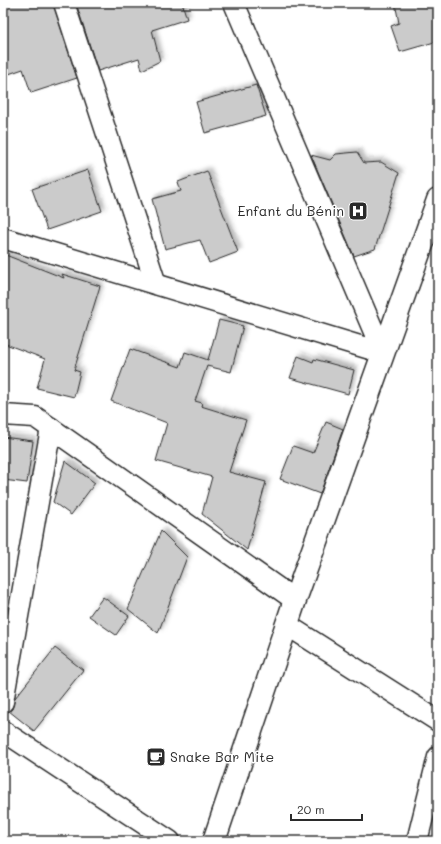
<svg xmlns="http://www.w3.org/2000/svg" width="441" height="844" viewBox="0 0 441 844" font-family="Mali,sans-serif">
<defs>
<filter id="shadow"><feDropShadow dx="3.5" dy="-3.5" stdDeviation="2" flood-color="#0004"/></filter>
</defs>
<rect width="100%" height="100%" fill="#fff"/>
<filter id="ink" filterUnits="userSpaceOnUse"><feTurbulence type="fractalNoise" baseFrequency=".025" numOctaves="2"/><feDisplacementMap in="SourceGraphic" scale="8" xChannelSelector="R" yChannelSelector="G"/><feConvolveMatrix kernelMatrix="1 2 1 2 8 2 1 2 1" color-interpolation-filters="sRGB"/></filter>
<g filter="url(#ink)">
<g fill="#cbcbcb" stroke="#2b2b2b" filter="url(#shadow)">
<path d="M3,3H53L77,78L31,93L23,69L3,76Z"/>
<path d="M76,3H182L187,19L152,30L160,61L142,70L139,58L98,71Z"/>
<path d="M395,3H438V41L400,52L391,26L399,23Z"/>
<path d="M256,85L266,116L205,133L196,102Z"/>
<path d="M357,152L364,163L381,162L399,173L375,249L354,256L311,155L330,160L336,154Z"/>
<path d="M88,170L102,211L47,230L32,189Z"/>
<path d="M207,171L238,252L209,263L200,240L165,249L152,199L181,191L178,182Z"/>
<path d="M3,254L64,278L62,274L100,286L74,370L80,372L74,397L37,388L45,359L3,343Z"/>
<path d="M219,320L243,326L231,372L207,366L195,401L202,403L201,406L246,420L229,472L266,482L247,550L202,514L212,477L156,461L167,423L111,401L130,349L180,367L185,352L208,360Z"/>
<path d="M298,356L313,362L314,359L354,370L348,394L290,378Z"/>
<path d="M326,422L343,429L320,494L280,479L293,446L313,453Z"/>
<path d="M3,437L33,441L27,483L3,480Z"/>
<path d="M65,461L95,483L71,515L53,502Z"/>
<path d="M161,531L187,557L158,633L128,609Z"/>
<path d="M103,597L129,616L116,635L89,616Z"/>
<path d="M55,648L83,670L34,731L9,711L12,709L15,698Z"/>
</g>
<g fill="none" stroke-linecap="round" stroke-linejoin="round">
<g stroke="#2b2b2b" stroke-width="23">
<g id="minor">
<path d="M64,3L156,284"/>
<path d="M234,3L383,353"/>
<path d="M3,238L383,353"/>
<path d="M3,415L35,417L295,600"/>
<path d="M287,625L438,721"/>
<path d="M3,702L51,428"/>
<path d="M3,731L170,841"/>
<path d="M417,841L438,757"/>
</g>
</g>
<g stroke="#2b2b2b" stroke-width="25">
<path id="tertiary" d="M214,841L295,600L438,200"/>
</g>
<use href="#minor" stroke="#fff" stroke-width="20"/>
<use href="#tertiary" stroke="#fff" stroke-width="22"/>
</g>
</g>
<defs>
<g id="hospital-square" transform="scale(1)"><rect x="-9" y="-9" width="18" height="18" rx="4" fill="#2b2b2b" stroke="#fff"/><path d="M-5-5h3v3.5h4V-5h3V5h-3V1.5h-4V5h-3Z" fill="#fff"/></g>
<g id="cafe-square" transform="scale(1)"><rect x="-9" y="-9" width="18" height="18" rx="4" fill="#2b2b2b" stroke="#fff"/><path d="M-5.5-4.5H6V0H3Q3 3.5 0 3.5H-2.5Q-5.5 3.5-5.5 0ZM3-3.2v2h1.7v-2ZM-6 4.5H4V6H-6Z" fill="#fff"/></g>
</defs>
<g fill-rule="evenodd">
<use href="#hospital-square" x="358" y="211"/>
<use href="#cafe-square" x="156" y="757"/>
</g>
<g text-anchor="middle" stroke-width="3" stroke-linejoin="round" paint-order="stroke">
<g font-size="14" fill="#2b2b2b" stroke="#fff" text-anchor="end">
<text x="344" y="216">Enfant du Bénin</text>
<text x="170" y="762" text-anchor="start">Snake Bar Mite</text>
</g>
</g>
<rect width="441" height="844" fill="none" stroke="#fff" stroke-width="16"/>
<rect x="8" y="8" width="425" height="828" fill="none" stroke="#2b2b2b" stroke-width="1.5" filter="url(#ink)"/>
<path d="M291 814v6h71v-6" fill="none" stroke="#2b2b2b" stroke-width="2"/>
<text x="297" y="814" font-size="12" fill="#2b2b2b" stroke="#ffffff" stroke-width="3" paint-order="stroke">20 m</text>
</svg>
